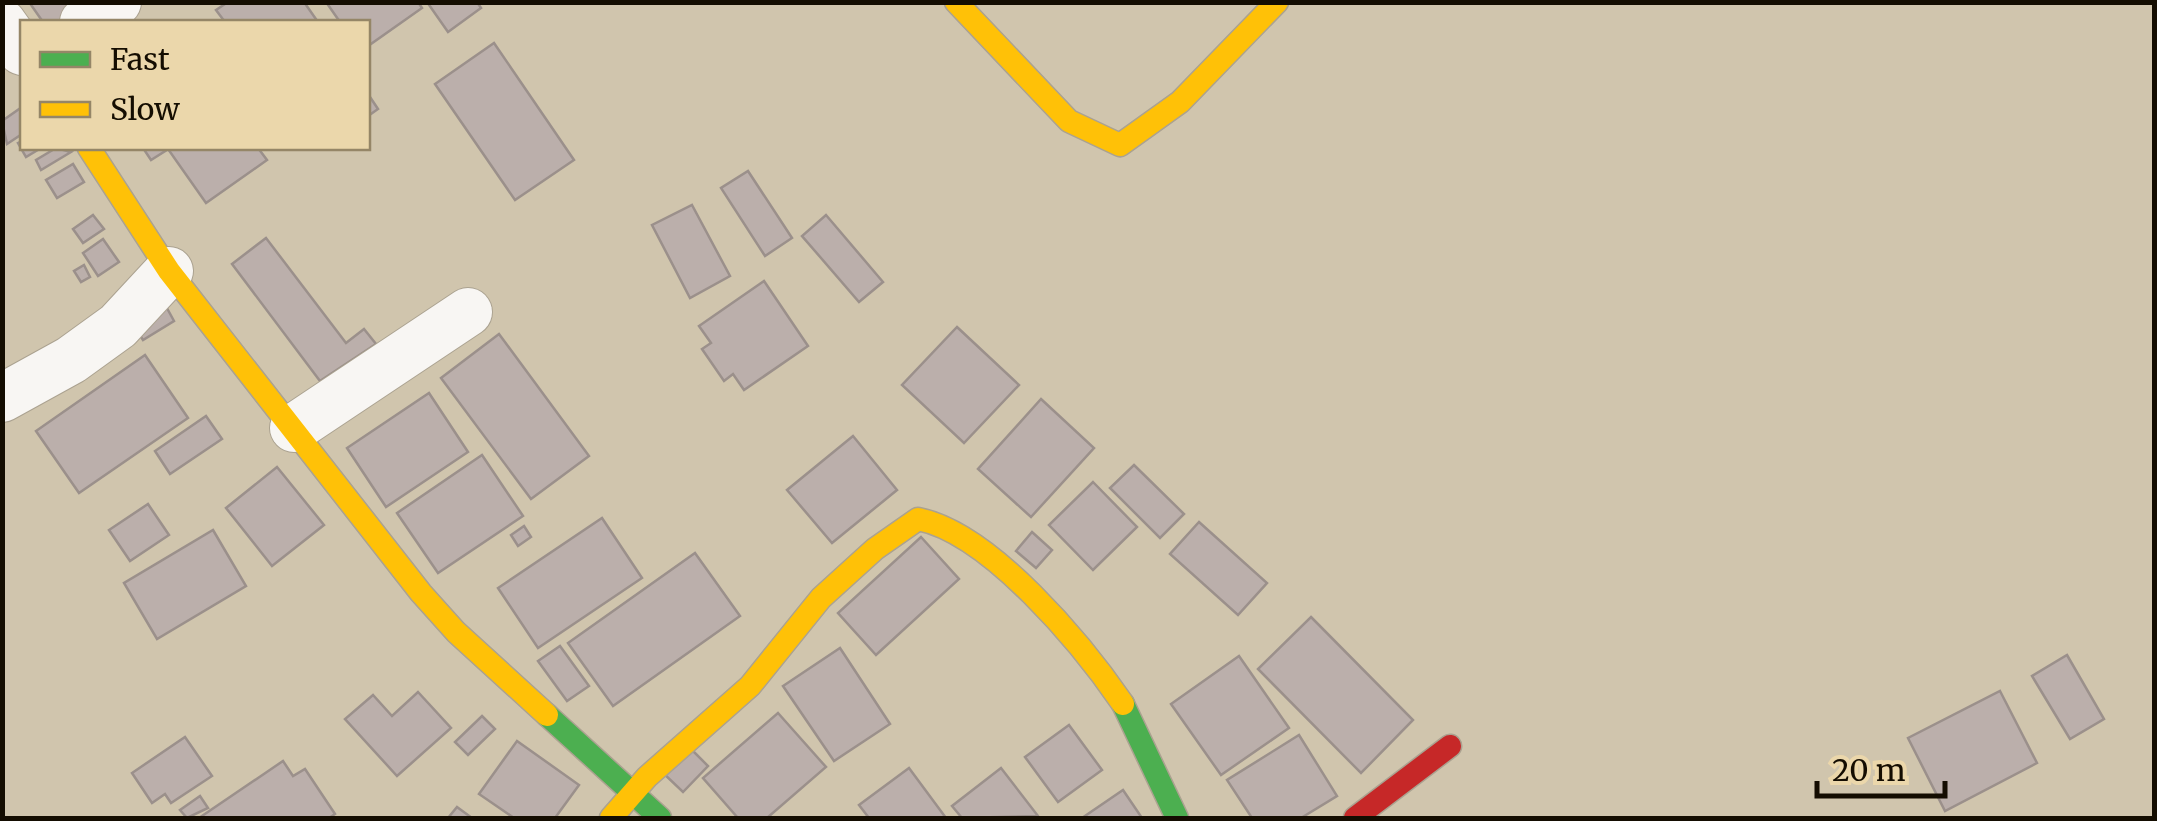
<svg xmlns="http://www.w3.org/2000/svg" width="2157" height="821" viewBox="0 0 2157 821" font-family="Merriweather,serif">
<rect width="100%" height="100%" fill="#d0c5ad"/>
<g fill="#bbafab" stroke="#9b908b" stroke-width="2.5">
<path d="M29,2H87L58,22H43Z"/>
<path d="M228,2H304L318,22H225L216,10Z"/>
<path d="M326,2H418L422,8L368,46V22H340Z"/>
<path d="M427,2H477L481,8L448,32Z"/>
<path d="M494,43L574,160L515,200L435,84Z"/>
<path d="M368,94L378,109L368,116Z"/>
<path d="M22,107V134L7,144L2,121Z"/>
<path d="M22,141V148H41L26,157L18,143Z"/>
<path d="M56,148L71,152L41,170L36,160Z"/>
<path d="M143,148H170L151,160Z"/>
<path d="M258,148L267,160L206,203L168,149Z"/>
<path d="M73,164L84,182L57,198L46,180Z"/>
<path d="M748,171L792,238L765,256L721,188Z"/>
<path d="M692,205L730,276L690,298L652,225Z"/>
<path d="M93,215L104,229L83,243L73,229Z"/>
<path d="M826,215L883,282L859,302L802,236Z"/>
<path d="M266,238L346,343L364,329L376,344L320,381L232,264Z"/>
<path d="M103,239L119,262L98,276L83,253Z"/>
<path d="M84,265L90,277L81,282L74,271Z"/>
<path d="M764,281L808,346L744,390L733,374L724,381L702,349L711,343L699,326Z"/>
<path d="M162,299L174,321L143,340L129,318Z"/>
<path d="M957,327L1019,385L964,443L902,385Z"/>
<path d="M499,334L589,456L531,499L441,378Z"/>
<path d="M145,355L188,418L79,493L36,431Z"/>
<path d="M429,393L468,452L386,507L347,448Z"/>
<path d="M1041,399L1094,448L1031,517L978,469Z"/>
<path d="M206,416L222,439L170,474L155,451Z"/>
<path d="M853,436L897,490L832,543L787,490Z"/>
<path d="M482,455L523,516L438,573L397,513Z"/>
<path d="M1134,465L1184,514L1160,538L1110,488Z"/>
<path d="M277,467L324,525L272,566L226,508Z"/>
<path d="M1093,482L1137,527L1093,570L1049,525Z"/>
<path d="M148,504L169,535L130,561L109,530Z"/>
<path d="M602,518L642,578L538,648L498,588Z"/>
<path d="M1199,522L1267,583L1238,615L1170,554Z"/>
<path d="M524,526L531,537L518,546L511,535Z"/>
<path d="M213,530L246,586L157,639L124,583Z"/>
<path d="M1032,532L1052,550L1036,568L1016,551Z"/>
<path d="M921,537L959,579L876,655L838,613Z"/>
<path d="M695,553L740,616L613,706L568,643Z"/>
<path d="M1311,617L1413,720L1361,773L1258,669Z"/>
<path d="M560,646L589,686L567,701L538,661Z"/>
<path d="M840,648L890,724L834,761L783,686Z"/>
<path d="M2067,655L2104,719L2070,739L2032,676Z"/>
<path d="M1239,656L1289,728L1221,775L1171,704Z"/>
<path d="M2000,691L2037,763L1945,811L1908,738Z"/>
<path d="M418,692L451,728L397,776L345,719L373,695L392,716Z"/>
<path d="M778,713L826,767L767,818H738L703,778Z"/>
<path d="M482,716L495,729L468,755L455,742Z"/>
<path d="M1069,725L1102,770L1058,802L1025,757Z"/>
<path d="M1299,735L1337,796L1301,818H1252L1227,780Z"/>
<path d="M185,737L212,776L171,803L165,794L152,803L132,773Z"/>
<path d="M517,741L579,785L555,818H514L479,794Z"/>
<path d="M688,746L708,766L683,792L662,772Z"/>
<path d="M283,761L293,776L305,769L335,814L329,818H199Z"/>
<path d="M909,768L946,818H869L859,805Z"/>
<path d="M1001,768L1038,816L962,818L952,806Z"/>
<path d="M1123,790L1142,818H1082Z"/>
<path d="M200,796L208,808L187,818L180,810Z"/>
<path d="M457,807L472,818H448Z"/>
</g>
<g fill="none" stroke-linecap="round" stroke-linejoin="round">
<g stroke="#aba290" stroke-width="50">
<g id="street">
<path d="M84,22L117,2"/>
<path d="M2,23L22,51"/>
<path d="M2,398L71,360L118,326L169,271"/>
<path d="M294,428L468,312"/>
</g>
</g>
<g stroke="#aba290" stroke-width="25">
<g id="fast">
<path d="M1123,704L1177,818"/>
<path d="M547,715L660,818"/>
</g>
</g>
<g stroke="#aba290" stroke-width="25">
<g id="slow">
<path d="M956,2L1069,121L1120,145L1180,102L1277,2"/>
<path d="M89,148L169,271L421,593L456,632L547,715"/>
<path d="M611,818L647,777L750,686L821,598L875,549L918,519C990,533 1082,644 1123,704"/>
</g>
</g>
<g stroke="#aba290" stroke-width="25">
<path id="jam" d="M1355,818L1450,746"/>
</g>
<use href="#street" stroke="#f8f6f3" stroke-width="48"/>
<use href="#fast" stroke="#4caf50" stroke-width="22"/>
<use href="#slow" stroke="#ffc107" stroke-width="22"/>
<use href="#jam" stroke="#c62828" stroke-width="22"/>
</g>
<rect width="2157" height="821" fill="none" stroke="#140d01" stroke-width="10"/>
<rect x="20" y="20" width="350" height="130" fill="#ebd7ab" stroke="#958667" stroke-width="2.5"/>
<rect x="40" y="52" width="50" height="15" fill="#4caf50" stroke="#958667" stroke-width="2.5"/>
<text x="110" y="70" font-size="30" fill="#140d01">Fast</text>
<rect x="40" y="102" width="50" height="15" fill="#ffc107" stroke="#958667" stroke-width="2.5"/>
<text x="110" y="120" font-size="30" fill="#140d01">Slow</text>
<path d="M1817 781v15h128v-15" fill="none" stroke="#140d01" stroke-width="5"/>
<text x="1832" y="781" font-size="30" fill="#140d01" stroke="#ebd7ab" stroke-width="8" paint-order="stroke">20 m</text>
</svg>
